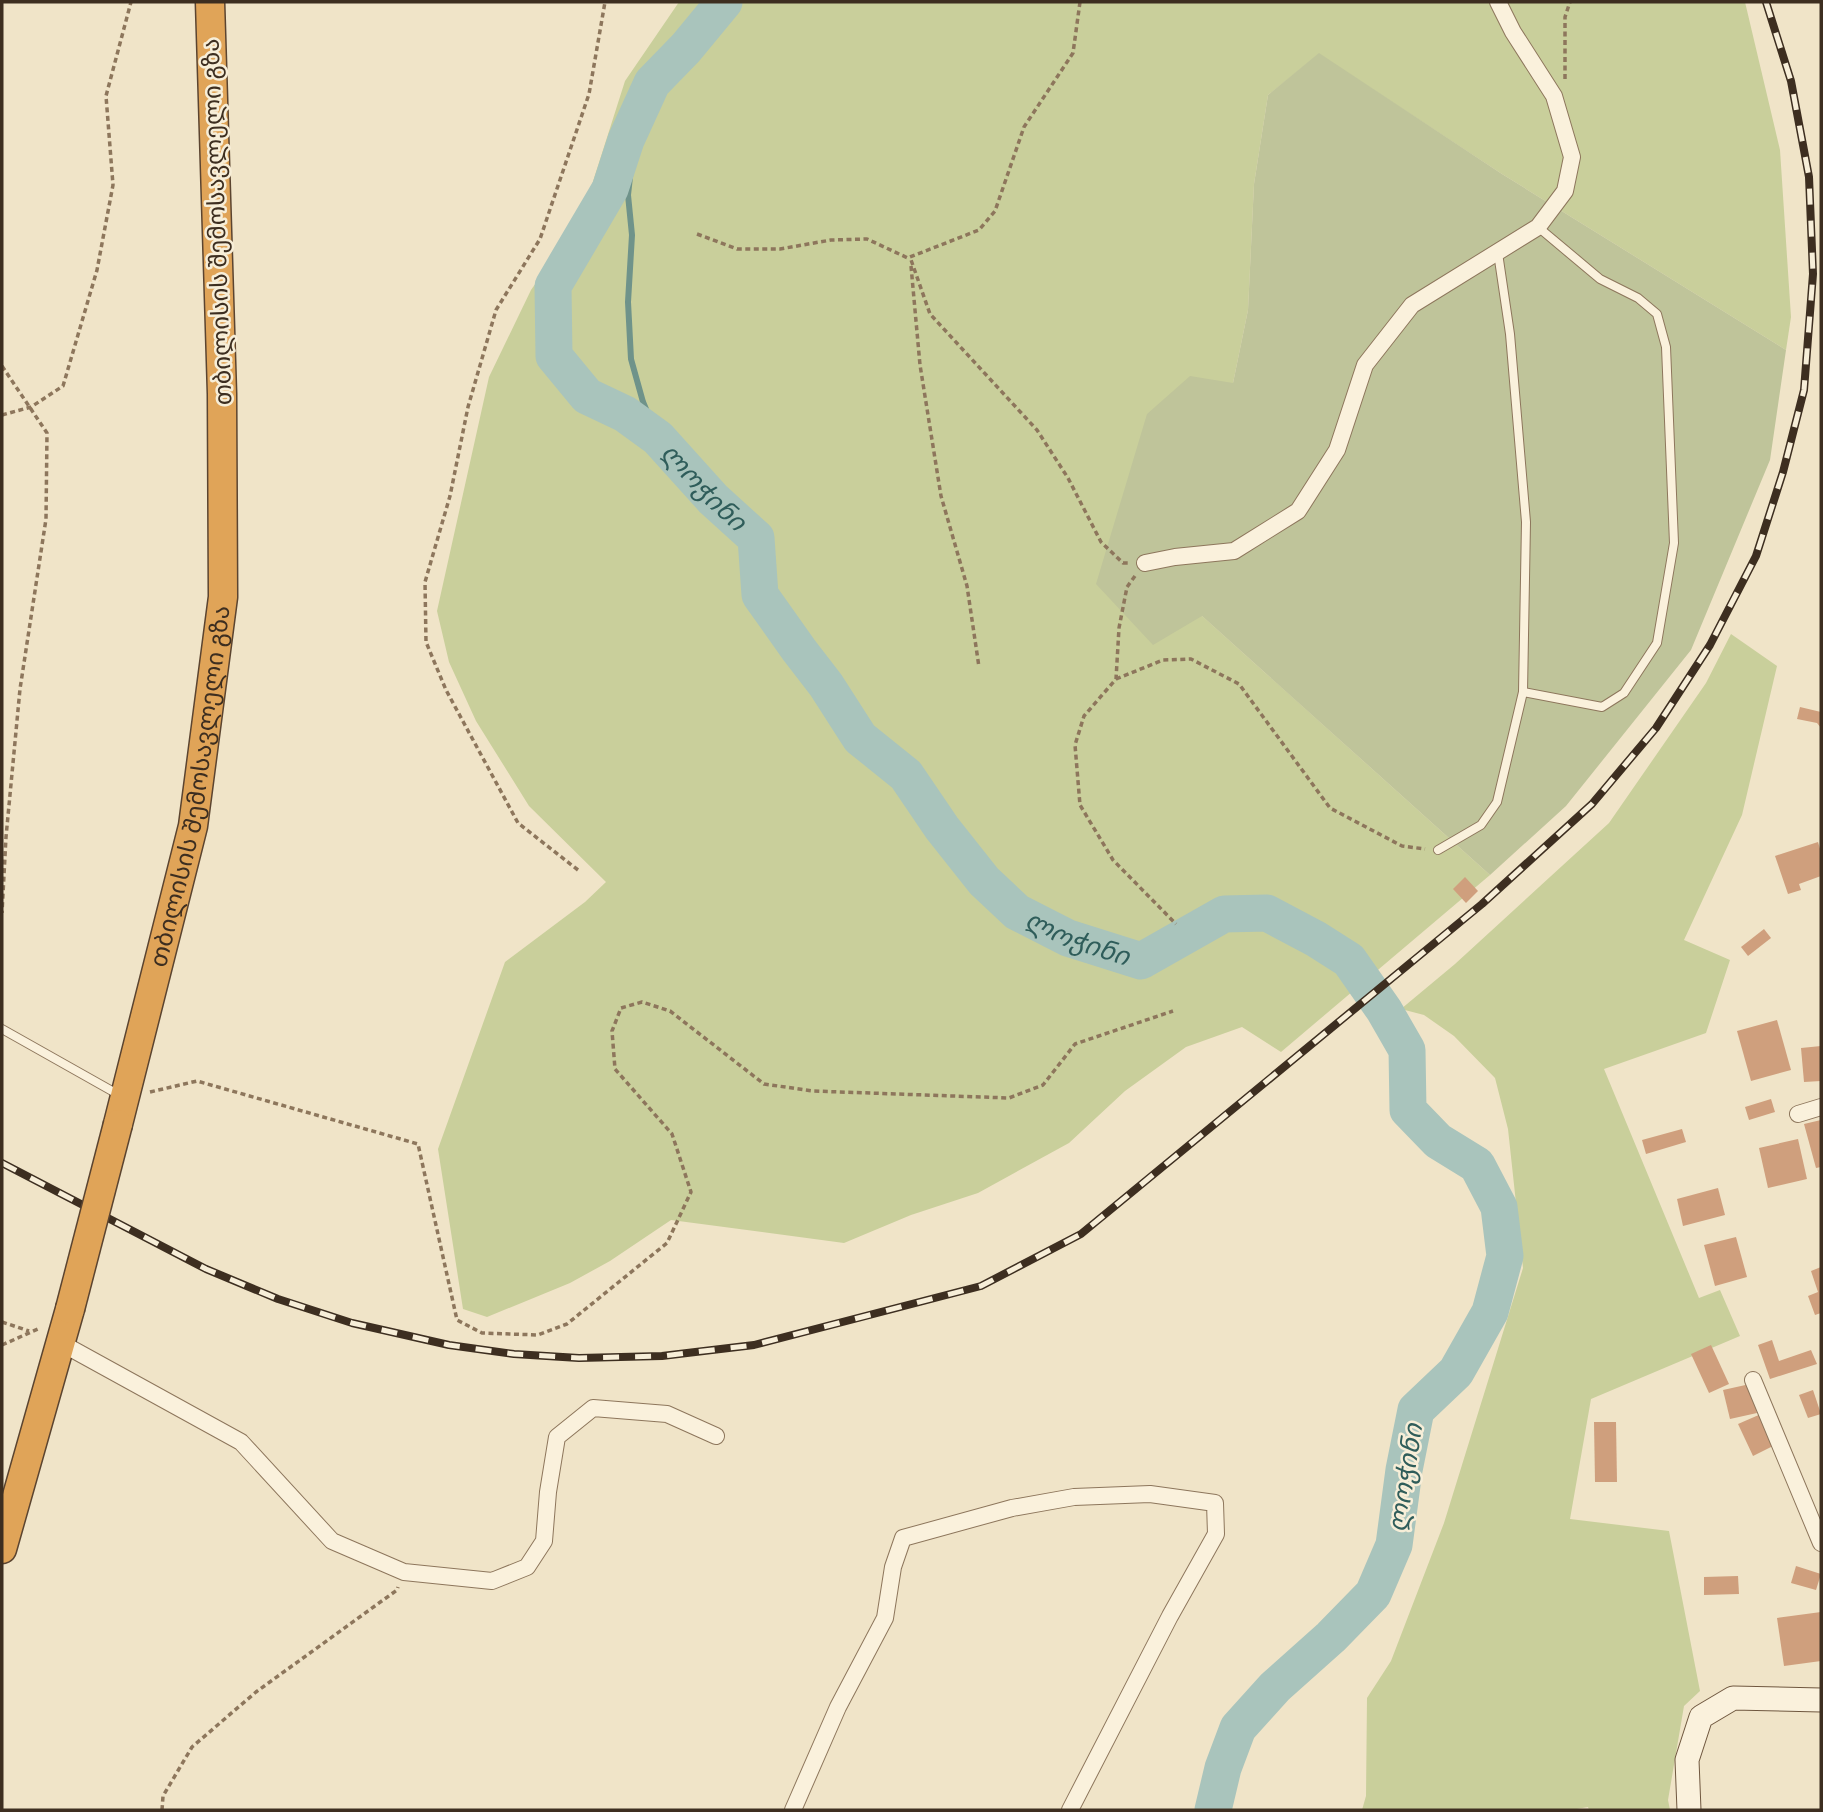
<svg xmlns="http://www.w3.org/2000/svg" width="1823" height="1812" viewBox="0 0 1823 1812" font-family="'Zilla Slab','Noto Sans Georgian',serif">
<rect width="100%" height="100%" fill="#f0e4c8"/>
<g fill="#c9cf9b">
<path d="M679,2H1745L1780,150L1791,317L1786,350L1502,174L1319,54L1268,95L1254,184L1248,310L1233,383L1201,615L1490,875L1281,1052L1242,1027L1186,1047L1125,1091L1069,1143L978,1193L911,1215L844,1243L671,1220L610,1261L570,1283L487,1317L463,1309L438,1149L505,962L585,902L606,882L529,806L476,721L449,662L437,611L489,377L531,290L581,219L625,81Z"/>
<path d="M1731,634L1777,666L1742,815L1684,940L1730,960L1706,1033L1604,1069L1699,1298L1720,1290L1740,1336L1591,1399L1570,1519L1669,1531L1700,1691L1684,1706L1668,1800L1670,1810H1589L1588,1807L1571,1810H1362L1366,1796L1367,1698L1391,1661L1444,1523L1523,1268L1508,1129L1495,1078L1454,1036L1424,1015L1401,1009L1455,964L1609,823L1706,683Z"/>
</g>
<path fill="#bfc49a" d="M1319,53L1502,174L1786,350L1770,460L1691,650L1566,806L1490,875L1202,616L1153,645L1096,584L1147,414L1190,376L1233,383L1248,310L1254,184L1268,95Z"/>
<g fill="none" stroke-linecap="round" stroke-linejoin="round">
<path stroke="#6f938a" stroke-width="6" d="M626,140L631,168L628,195L632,235L628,302L631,359L643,402L658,438"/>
<path stroke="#a9c4bc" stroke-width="37" id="s1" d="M724,2L686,48L652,83L626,140L610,189L553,286L554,356L587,396L625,414L658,438L713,499L756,538L760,595L799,650L826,685L860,738L906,775L942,828L984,881L1017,912L1068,938L1141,961L1224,914L1267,913L1316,939L1349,960L1384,1010L1407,1050L1408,1110L1438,1141L1477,1165L1499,1207L1505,1256L1490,1312L1456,1372L1416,1410L1404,1470L1394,1545L1373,1594L1331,1637L1275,1687L1238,1728L1223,1768L1213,1810"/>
</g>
<g fill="#cf9f7d">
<path d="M1800,707L1821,712V728L1817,723L1797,719Z"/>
<path d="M1818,842L1821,852V876L1799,884L1801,890L1788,894L1775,856Z"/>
<path d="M1465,877L1478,891L1466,903L1453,889Z"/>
<path d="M1764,929L1771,938L1748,956L1741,947Z"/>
<path d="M1777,1020L1791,1070L1751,1081L1737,1031Z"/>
<path d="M1821,1046V1081L1804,1082L1801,1048Z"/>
<path d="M1771,1099L1775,1112L1749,1120L1745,1107Z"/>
<path d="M1821,1120V1167L1816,1168L1804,1124Z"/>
<path d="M1682,1129L1686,1142L1646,1154L1642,1140Z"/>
<path d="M1798,1139L1807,1179L1768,1188L1759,1148Z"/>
<path d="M1718,1188L1725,1215L1683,1226L1677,1199Z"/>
<path d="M1736,1237L1747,1277L1715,1286L1704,1245Z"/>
<path d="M1821,1267V1313L1815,1315L1808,1296L1818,1292L1811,1271Z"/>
<path d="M1772,1340L1779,1361L1811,1350L1817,1364L1770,1379L1758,1345Z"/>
<path d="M1711,1345L1729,1384L1709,1393L1691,1354Z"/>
<path d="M1750,1384L1757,1413L1730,1419L1723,1390Z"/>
<path d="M1813,1390L1821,1414L1808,1418L1799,1395Z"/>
<path d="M1761,1414L1775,1445L1753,1456L1738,1424Z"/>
<path d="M1594,1422H1616L1617,1482H1595Z"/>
<path d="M1796,1566L1821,1574L1816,1590L1791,1583Z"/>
<path d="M1738,1576L1739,1594L1704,1595V1577Z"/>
<path d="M1821,1612V1661L1784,1666L1777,1618Z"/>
</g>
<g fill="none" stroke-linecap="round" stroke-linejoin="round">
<g stroke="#8d765c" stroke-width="10">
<g id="lane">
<path d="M1523,692L1602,707L1624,693L1657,643L1674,543L1666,347L1657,314L1638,298L1600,279L1538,227"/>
<path d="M1438,850L1481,825L1497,802L1523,692L1526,522L1510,334L1498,253"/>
<path d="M2,1029L121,1096"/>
</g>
</g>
<g stroke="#8d765c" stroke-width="18">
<g id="street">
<path d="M1145,563L1175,557L1234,551L1298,511L1337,450L1365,365L1412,305L1538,227L1565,191L1572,157L1554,96L1513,32L1498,2"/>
<path d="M1798,1114L1821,1107"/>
<path d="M61,1343L241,1442L332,1541L404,1572L492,1581L527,1567L544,1541L548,1492L557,1437L593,1408L667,1414L716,1436"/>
<path d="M1753,1380L1821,1543"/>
<path d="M793,1810L838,1707L885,1618L893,1567L903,1538L1012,1508L1074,1497L1150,1494L1215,1503L1216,1534L1170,1616L1070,1810"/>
</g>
</g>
<g stroke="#6f573f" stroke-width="25">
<path id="secondary" d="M1689,1810L1687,1760L1701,1717L1733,1698L1821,1700"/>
</g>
<g stroke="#5b4430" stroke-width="31">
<g id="highway">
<path id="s2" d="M118,1124L193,826L223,597L222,394L210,2"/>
<path d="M2,1549L70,1309"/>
</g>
</g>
<g stroke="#8d765c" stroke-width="3.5" stroke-dasharray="5 3.5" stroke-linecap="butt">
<path d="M1080,2L1073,53L1024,127L995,211L979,230L910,257L930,314L1037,430L1068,478L1101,542L1123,563H1128"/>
<path d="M1565,79V17L1570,2"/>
<path d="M697,234L737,249H780L831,240L867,239L910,259"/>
<path d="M911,266L920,365L941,496L967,586L979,667"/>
<path d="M2,366L47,433L46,519L20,689L6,837L2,913"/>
<path d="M2,415L31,407L63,386L97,270L113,185L106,96L131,2"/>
<path d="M1135,576L1127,587L1119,628L1116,679L1084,716L1075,745L1080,805L1113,860L1176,924"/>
<path d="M1116,679L1163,660L1191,659L1239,684L1330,808L1402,846L1425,849"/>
<path d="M578,870L518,823L446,690L426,642L425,582L450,496L468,407L496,310L540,239L589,94L605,2"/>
<path d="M150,1092L197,1081L418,1144L457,1320L482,1333L538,1335L567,1324L667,1243L691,1192L672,1134L615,1069L612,1031L621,1008L642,1002L670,1011L764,1084L813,1091L1009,1098L1043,1085L1075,1044L1173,1011"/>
<path d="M2,1322L29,1331"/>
<path d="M2,1345L40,1328"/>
<path d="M162,1810L163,1796L192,1747L256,1692L397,1590L398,1587"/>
</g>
<use href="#lane" stroke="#faf1dc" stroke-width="8"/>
<use href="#street" stroke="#faf1dc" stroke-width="16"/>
<use href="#secondary" stroke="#faf1dc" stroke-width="23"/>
<use href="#highway" stroke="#e0a458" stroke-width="28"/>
<g stroke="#3d2e20" stroke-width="8">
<path id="rail" d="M2,1163L206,1269L278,1299L352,1323L449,1345L514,1354L579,1358L662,1356L754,1345L981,1286L1081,1234L1482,904L1592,804L1656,728L1710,645L1756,556L1783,472L1804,390L1813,274L1809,177L1791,81L1766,2"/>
</g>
<use href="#rail" stroke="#f7eed8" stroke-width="5" stroke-dasharray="16" stroke-linecap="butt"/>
<g stroke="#5b4430" stroke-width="31" stroke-linecap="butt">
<path id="highway-bridge" d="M70,1309L118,1124"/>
</g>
<use href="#highway-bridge" stroke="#e0a458" stroke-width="28"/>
</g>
<g text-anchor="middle" stroke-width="5" stroke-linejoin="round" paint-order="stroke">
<g font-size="24" fill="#3d2e20" stroke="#f7eed8">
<text transform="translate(217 222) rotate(-92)" y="8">თბილისის შემოსავლელი გზა</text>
<text dy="8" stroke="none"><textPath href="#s2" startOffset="346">თბილისის შემოსავლელი გზა</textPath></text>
</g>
<g font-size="26" font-style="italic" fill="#2f5d5a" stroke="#f7eed8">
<text dy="9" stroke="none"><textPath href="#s1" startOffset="607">ლოჭინი</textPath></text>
<text dy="9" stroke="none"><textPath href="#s1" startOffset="1214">ლოჭინი</textPath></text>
<text transform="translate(1405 1478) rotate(-81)" y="9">ლოჭინი</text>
</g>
</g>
<rect width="1823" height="1812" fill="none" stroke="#3d2e20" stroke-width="7"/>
</svg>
